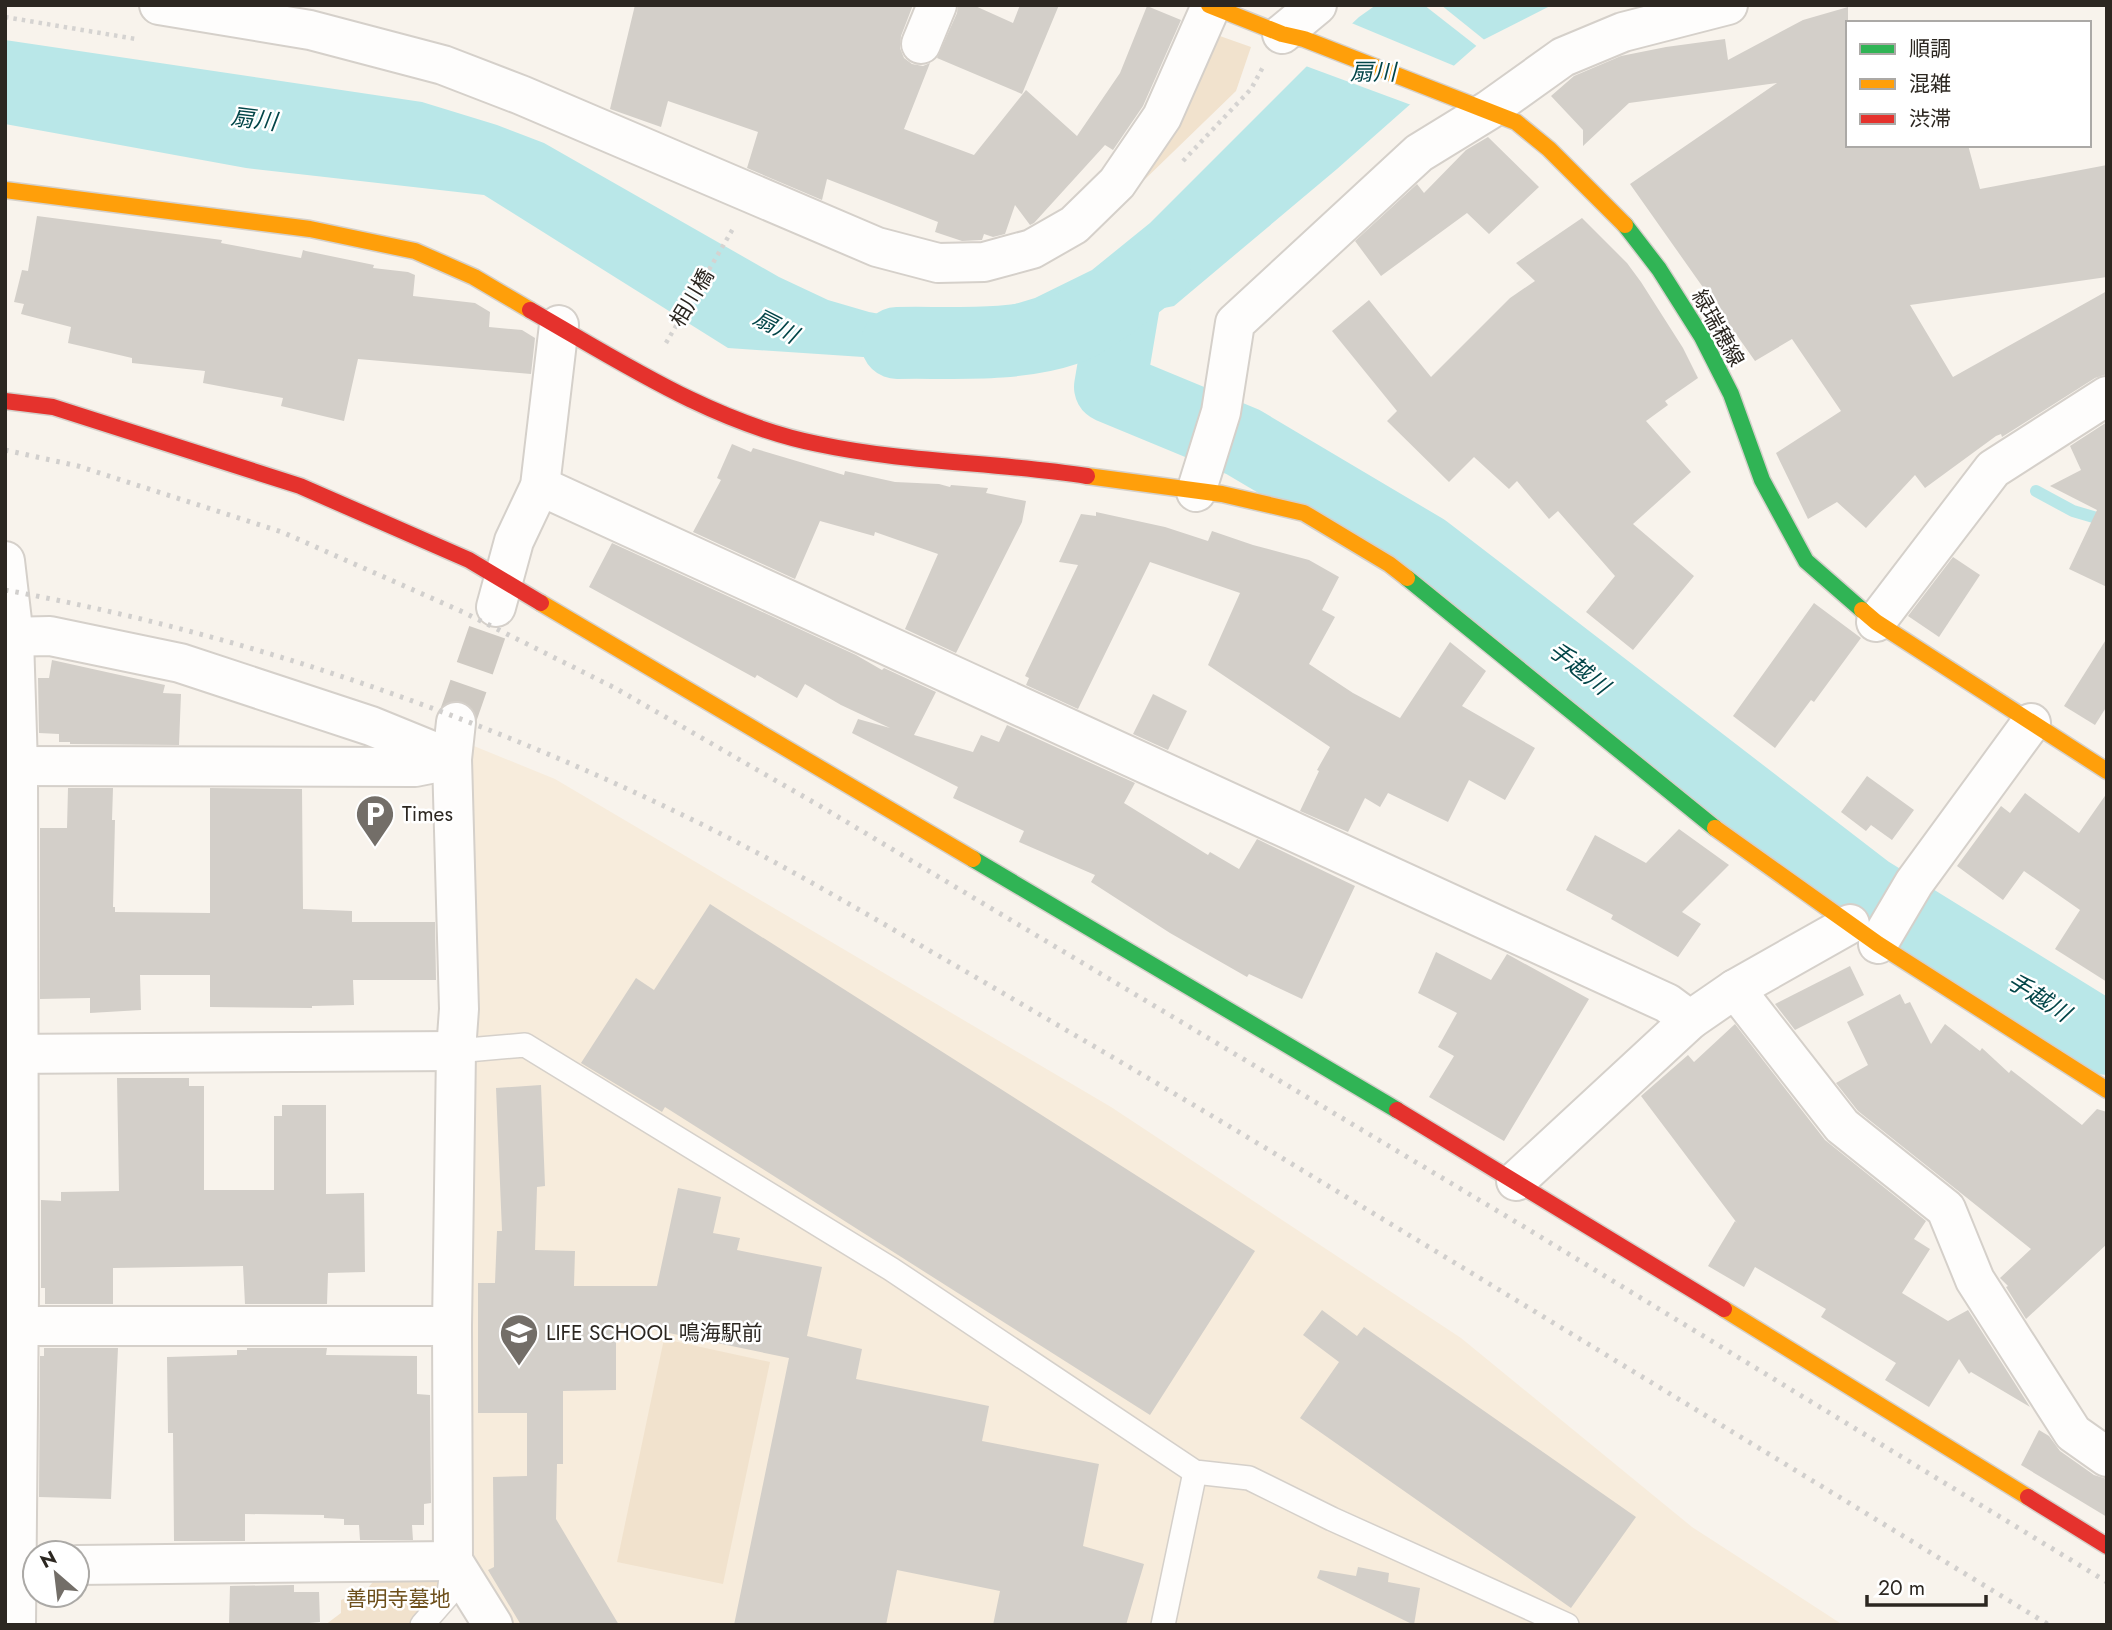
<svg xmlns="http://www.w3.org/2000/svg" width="2112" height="1630" viewBox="0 0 2112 1630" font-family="Jost,'Noto Sans JP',sans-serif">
<rect width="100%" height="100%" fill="#f8f3ec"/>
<path fill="#f7ecdc" d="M469,744L555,779L1111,1107L1461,1338L1692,1527L1843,1625H514L467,1548Z"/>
<g fill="#f1e2cd">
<path d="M1217,35L1251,47L1236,91L1141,183L1171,133Z"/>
<path d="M664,1339L770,1362L723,1584L617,1562Z"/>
<path d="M433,1573L440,1585L441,1592L412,1625H325L341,1613V1600L368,1588L377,1577Z"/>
</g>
<path fill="#b9e7e8" d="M1376,5H1552L1483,40L1337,169L1174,306L908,360L728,348L484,195L246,168L5,124V40L422,102L497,125L544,143L779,277L828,300L869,312L919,321L978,315L1035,298L1092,270L1150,223L1306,67L1359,17Z"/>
<g fill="#f8f3ec">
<path d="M1424,5H1441L1487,42L1479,48Z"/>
<path d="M1349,22L1457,67L1414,106L1303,65Z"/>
</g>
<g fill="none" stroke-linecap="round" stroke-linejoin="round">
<path stroke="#b9e7e8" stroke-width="12" d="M2036,491L2073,511L2107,521"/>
<g stroke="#b9e7e8" stroke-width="72">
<path d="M1126,292L1110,387L1243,442L1425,550L1869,892L2107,1039"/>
<path d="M897,343C949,342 1015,347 1065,330C1093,321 1131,288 1155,270"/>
</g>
</g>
<g fill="#d3cfc9">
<path d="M635,5H913L901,36L900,48L904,58L912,64L923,66L930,63L904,129L974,155L1026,90L1077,136L1120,73L1147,6L1181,20L1143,106L1113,150L1105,145L1034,223L1030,225L1015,205L1005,234L993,237L984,234L982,240L962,241L935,232L938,222L827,179L822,200L747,168L758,132L668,101L661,127L610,109Z"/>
<path d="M958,5H973L1013,23L1020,5H1059L1022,94L937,58L957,13Z"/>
<path d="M1848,7V145H1968L1980,189L2107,165V277L1910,305L1953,377L2107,291V374L2095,378L2002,437L2001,434L1996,436L1925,488L1915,475L1866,528L1837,502L1808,519L1776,453L1841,411L1792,339L1755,361L1630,184L1777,83L1629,103L1583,146V130L1551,96L1574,76L1621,56L1666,47L1725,39L1728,60L1803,20Z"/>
<path d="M1488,137L1539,187L1489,234L1467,213L1381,276L1355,241L1417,184L1424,193L1466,150Z"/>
<path d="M37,216L222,240L221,243L301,258L303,250L306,251L374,265L373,268L408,272L415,275L413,296L475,303L490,312L489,327L522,330L535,338L531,374L358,359L344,421L281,406L283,398L203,383L205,371L132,363V358L68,343L71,327L21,314L24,304L14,302L22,270L28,271Z"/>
<path d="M1582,218L1627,263L1641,282L1683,348L1698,378L1665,401L1668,405L1646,421L1691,472L1633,524L1694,576L1633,650L1586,612L1615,576L1558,511L1549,519L1517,481L1509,489L1474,457L1449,482L1387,421L1397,411L1332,331L1369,300L1431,377L1510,298L1535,281L1516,263Z"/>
<path d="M2107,422V587L2069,569L2097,510L2050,486L2081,470L2070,446Z"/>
<path d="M732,444L751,452L753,448L844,475L845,471L895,482L939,484L950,487L951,485L988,488L986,493L1026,501L1022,522L956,653L905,629L938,554L875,532L874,536L820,521L795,579L693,532L721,480L717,478Z"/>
<path d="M1096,512L1165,527L1208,541L1212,531L1253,545L1309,560L1339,577L1322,610L1335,617L1309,664L1353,693L1400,718L1450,642L1486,671L1462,706L1535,748L1505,800L1469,780L1448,822L1388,793L1380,807L1365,798L1348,832L1300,811L1319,771L1317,770L1330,747L1208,665L1240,593L1150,562L1078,709L1026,685L1029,678L1025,676L1078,565L1059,562L1081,514L1096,516Z"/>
<path d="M612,543L856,655L882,670L884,668L936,692L914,735L973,752L981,735L999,742L1007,725L1135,783L1124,803L1208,855L1210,852L1239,869L1257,839L1355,886L1302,999L1249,974L1247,977L1170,933L1091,882L1095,875L1019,842L1024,831L953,798L958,787L852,733L858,719L890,728L841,705L805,684L797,698L757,675L755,678L589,587Z"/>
<path d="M1953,557L1980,575L1939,637L1908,616Z"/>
<path d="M1814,603L1861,638L1814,702L1811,700L1775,748L1733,716Z"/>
<path d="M2107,638V706L2095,725L2064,706Z"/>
<path d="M52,660L165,685L163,693L181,694L179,745L70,744V742H59V734L39,733L38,678H49Z"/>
<path d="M1153,694L1187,711L1168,750L1133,734Z"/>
<path d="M1867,776L1914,810L1892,840L1871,825L1866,831L1841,812Z"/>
<path d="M68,788H113L112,820H115L113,907H115V912L210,913V788L302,789L303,909L352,911V922H435L436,980H353L354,1005L312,1006V1008L210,1007V975H140L141,1010L90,1013V998L40,999V828H67Z"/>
<path d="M2025,793L2079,833L2107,793V982L2055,949L2080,910L2024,871L2003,900L1957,866L2001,806L2010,813Z"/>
<path d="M1679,829L1729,865L1682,912L1701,924L1678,957L1611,919L1613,915L1566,890L1595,835L1646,863Z"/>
<path d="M710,904L1255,1251L1150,1415L665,1107L662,1112L581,1063L636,978L654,990Z"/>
<path d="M1436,952L1491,980L1507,954L1589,999L1504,1141L1429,1097L1454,1056L1438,1047L1457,1013L1418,993Z"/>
<path d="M1850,966L1864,995L1795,1030L1775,1004Z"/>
<path d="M1900,994L1905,1004L1910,1002L1931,1044L1945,1024L1980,1051L1982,1048L2009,1073L2011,1070L2082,1125L2097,1109L2107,1112V1244L2026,1319L2006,1287L2008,1286L2000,1278L2031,1249L1858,1111L1836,1083L1868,1065L1847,1022Z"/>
<path d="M1735,1024L1825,1140L1926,1221L1914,1239L1930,1249L1902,1293L1948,1321L1968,1310L2030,1407L1971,1372L1969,1374L1959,1359L1929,1407L1885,1380L1896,1363L1821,1317L1826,1309L1755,1267L1744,1287L1708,1266L1735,1221L1737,1223L1641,1096L1688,1055L1694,1062Z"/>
<path d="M117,1078H189V1086H204V1190H274V1116H282V1105H326V1194L364,1193L365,1272L328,1273L327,1304H245L243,1266L113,1268V1304H45V1288H41V1200L61,1201V1192L119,1191Z"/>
<path d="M541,1085L545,1186L537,1187L535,1250L575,1251L574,1286H657L678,1188L721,1197L713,1233L740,1238L737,1250L822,1267L807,1336L862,1349L856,1379L989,1406L982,1441L1099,1464L1083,1546L1144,1564L1126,1625H993L1000,1591L897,1570L886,1625H734L789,1358L616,1322V1390L563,1391V1464H557L556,1519L619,1625H521L488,1570L494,1567L493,1477L527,1476V1413H478V1283H495L497,1231H502L496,1088Z"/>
<path d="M1322,1310L1357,1336L1364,1327L1636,1517L1571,1608L1300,1418L1339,1362L1303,1335Z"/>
<path d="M44,1348H118L111,1499L39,1497L40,1356H44Z"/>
<path d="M247,1348H327L326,1355L417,1356V1394L430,1395L431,1503L424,1504V1525H412L413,1540H360L359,1525H344V1519L324,1518V1515L245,1514V1541H174L173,1433H168L167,1357L237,1355V1350H247Z"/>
<path d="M2039,1430L2049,1436L2060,1451L2094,1475L2107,1479V1517L2021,1465Z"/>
<path d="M1358,1567L1389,1573L1388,1582L1420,1588L1414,1625L1317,1578L1320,1570L1356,1576Z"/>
<path d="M294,1585V1592H319L320,1622L309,1623V1625H229L230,1586Z"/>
</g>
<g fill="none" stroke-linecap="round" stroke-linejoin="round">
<path stroke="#cfcac3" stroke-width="38" stroke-dasharray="38 19" stroke-linecap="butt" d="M456,722L496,607"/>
<g stroke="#d5d0ca" stroke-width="26">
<g id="lane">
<path d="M456,1051L525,1045L891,1269L1195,1472L1249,1478L1332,1519L1567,1625"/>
<path d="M422,1625L449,1594L453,1561"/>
<path d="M1163,1625L1195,1472"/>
</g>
</g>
<g stroke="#d5d0ca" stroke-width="42">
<g id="street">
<path d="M159,5L310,30L443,65L521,95L877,247L938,263L984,262L1032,249L1074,225L1117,183L1162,117L1211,6"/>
<path d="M1282,34L1317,5"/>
<path d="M921,44L937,5"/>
<path d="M540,486L1667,1003L1690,1020L1735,989L1850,924"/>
<path d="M1196,492L1221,412L1235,323L1419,153L1489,110L1563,57L1623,32L1728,5"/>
<path d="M5,561L14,638L18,766L19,1293L16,1625"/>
<path d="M496,607L514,541L540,486L559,325"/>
<path d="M1876,622L1993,469L2107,396"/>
<path d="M5,637L50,636L180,663L371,726L452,759"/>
<path d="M456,722L452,759L459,1009L456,1051L452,1326L453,1561L493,1625"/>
<path d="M5,766L415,767L450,760"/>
<path d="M1878,944L1914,883L2031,723"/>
<path d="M1735,989L1842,1126L1946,1209L1975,1280L2073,1433L2107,1457"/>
<path d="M5,1054L456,1051"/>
<path d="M1516,1181L1690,1020"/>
<path d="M5,1326H452"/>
<path d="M77,1565L453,1561"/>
</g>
</g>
<g stroke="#d5d0ca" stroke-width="19">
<g id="fast">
<path d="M1625,225L1659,269L1702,337L1731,394L1762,480L1806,561L1862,610"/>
<path d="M1407,578L1715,828"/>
<path d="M973,859L1397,1110"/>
</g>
</g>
<g stroke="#d5d0ca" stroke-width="19">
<g id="slow">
<path d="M1209,5L1282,34L1304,39L1516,122L1549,149L1625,225"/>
<path d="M5,190L310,229L415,251L474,277L530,310"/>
<path d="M1087,476L1222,494L1304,513L1389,564L1407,578"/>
<path d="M541,603L973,859"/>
<path d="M1862,610L1876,622L2107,771"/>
<path d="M1715,828L1878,944L2107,1090"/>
<path d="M1724,1309L2028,1497"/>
</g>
</g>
<g stroke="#d5d0ca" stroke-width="19">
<g id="jam">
<path d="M530,310C621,362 713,423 818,444C907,463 997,462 1087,476"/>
<path d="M5,401L53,407L300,486L469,560L541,603"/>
<path d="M1397,1110L1724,1309"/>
<path d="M2028,1497L2107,1546"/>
</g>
</g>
<g stroke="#d5d3d1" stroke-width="4.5" stroke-dasharray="3.5 5" stroke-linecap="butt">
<path d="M5,17L136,39"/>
<path d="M1183,161L1251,89L1263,67"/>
<path d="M666,343L734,227"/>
</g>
<use href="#lane" stroke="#fefdfc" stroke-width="23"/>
<use href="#street" stroke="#fefdfc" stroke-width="38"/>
<use href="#fast" stroke="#30b455" stroke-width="16"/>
<use href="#slow" stroke="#ff9f0a" stroke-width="16"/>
<use href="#jam" stroke="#e5322d" stroke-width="16"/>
<g stroke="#d1cfcd" stroke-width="5" stroke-dasharray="3.5 7" stroke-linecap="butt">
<path d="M5,450L78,466L282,532L463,612L615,688L820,806L1526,1228L2107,1582"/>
<path d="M5,590C245,634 476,714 695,821C785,865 871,917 958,967C1068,1031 1178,1095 1287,1161C1541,1315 1795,1470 2049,1625"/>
</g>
</g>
<defs>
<g id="parking-pin" transform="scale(2.0125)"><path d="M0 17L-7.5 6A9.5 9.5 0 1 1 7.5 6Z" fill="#736e68" stroke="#fff"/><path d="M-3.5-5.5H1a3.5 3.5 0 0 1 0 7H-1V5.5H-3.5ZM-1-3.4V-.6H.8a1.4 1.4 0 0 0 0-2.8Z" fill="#fff"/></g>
<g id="school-pin" transform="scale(2.0125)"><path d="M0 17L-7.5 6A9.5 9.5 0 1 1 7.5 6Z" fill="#736e68" stroke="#fff"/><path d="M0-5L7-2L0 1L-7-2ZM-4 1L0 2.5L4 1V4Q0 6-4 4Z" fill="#fff"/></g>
</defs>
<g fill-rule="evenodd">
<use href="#parking-pin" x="375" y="814"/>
<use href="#school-pin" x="519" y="1333"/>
</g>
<g text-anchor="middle" stroke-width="5" stroke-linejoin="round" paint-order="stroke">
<g font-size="21" fill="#2c2721" stroke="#fff">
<text transform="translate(692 298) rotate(-59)" y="7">相川橋</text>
<text transform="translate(1718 328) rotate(61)" y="7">緑瑞穂線</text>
</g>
<g font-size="21" fill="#2c2721" stroke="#fff" text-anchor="start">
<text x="402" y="821">Times</text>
<text x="546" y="1340">LIFE SCHOOL 鳴海駅前</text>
</g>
<g font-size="21" fill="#6d4f1b" stroke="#fff">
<text x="398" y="1606">善明寺墓地</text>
</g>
<g font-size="23" font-style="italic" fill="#024548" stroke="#fff">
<text x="1373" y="80">扇川</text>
<text transform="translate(254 119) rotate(7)" y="8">扇川</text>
<text transform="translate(776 326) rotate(27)" y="8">扇川</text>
<text transform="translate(1579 668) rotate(38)" y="8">手越川</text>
<text transform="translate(2039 997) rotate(32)" y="8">手越川</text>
</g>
</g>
<rect width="2112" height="1630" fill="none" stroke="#2c2721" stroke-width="14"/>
<rect x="1846" y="21" width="245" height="126" fill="#ffffff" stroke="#aba9a6" stroke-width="2"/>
<rect x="1860" y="44" width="35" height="10" fill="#30b455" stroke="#aba9a6" stroke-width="2"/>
<text x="1909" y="56" font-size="21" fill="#2c2721">順調</text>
<rect x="1860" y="79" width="35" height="10" fill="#ff9f0a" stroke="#aba9a6" stroke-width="2"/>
<text x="1909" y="91" font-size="21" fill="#2c2721">混雑</text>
<rect x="1860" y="114" width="35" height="10" fill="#e5322d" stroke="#aba9a6" stroke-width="2"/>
<text x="1909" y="126" font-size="21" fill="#2c2721">渋滞</text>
<g transform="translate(56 1574) rotate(332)"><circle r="33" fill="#ffffff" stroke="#aba9a6" stroke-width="2"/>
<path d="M0-5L12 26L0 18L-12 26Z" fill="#736e68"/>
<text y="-10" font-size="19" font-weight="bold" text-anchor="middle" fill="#2c2721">N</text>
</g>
<path d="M1867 1595v10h119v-10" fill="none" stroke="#2c2721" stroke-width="3.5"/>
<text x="1878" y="1595" font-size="21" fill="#2c2721" stroke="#ffffff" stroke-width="5" paint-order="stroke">20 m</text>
</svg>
